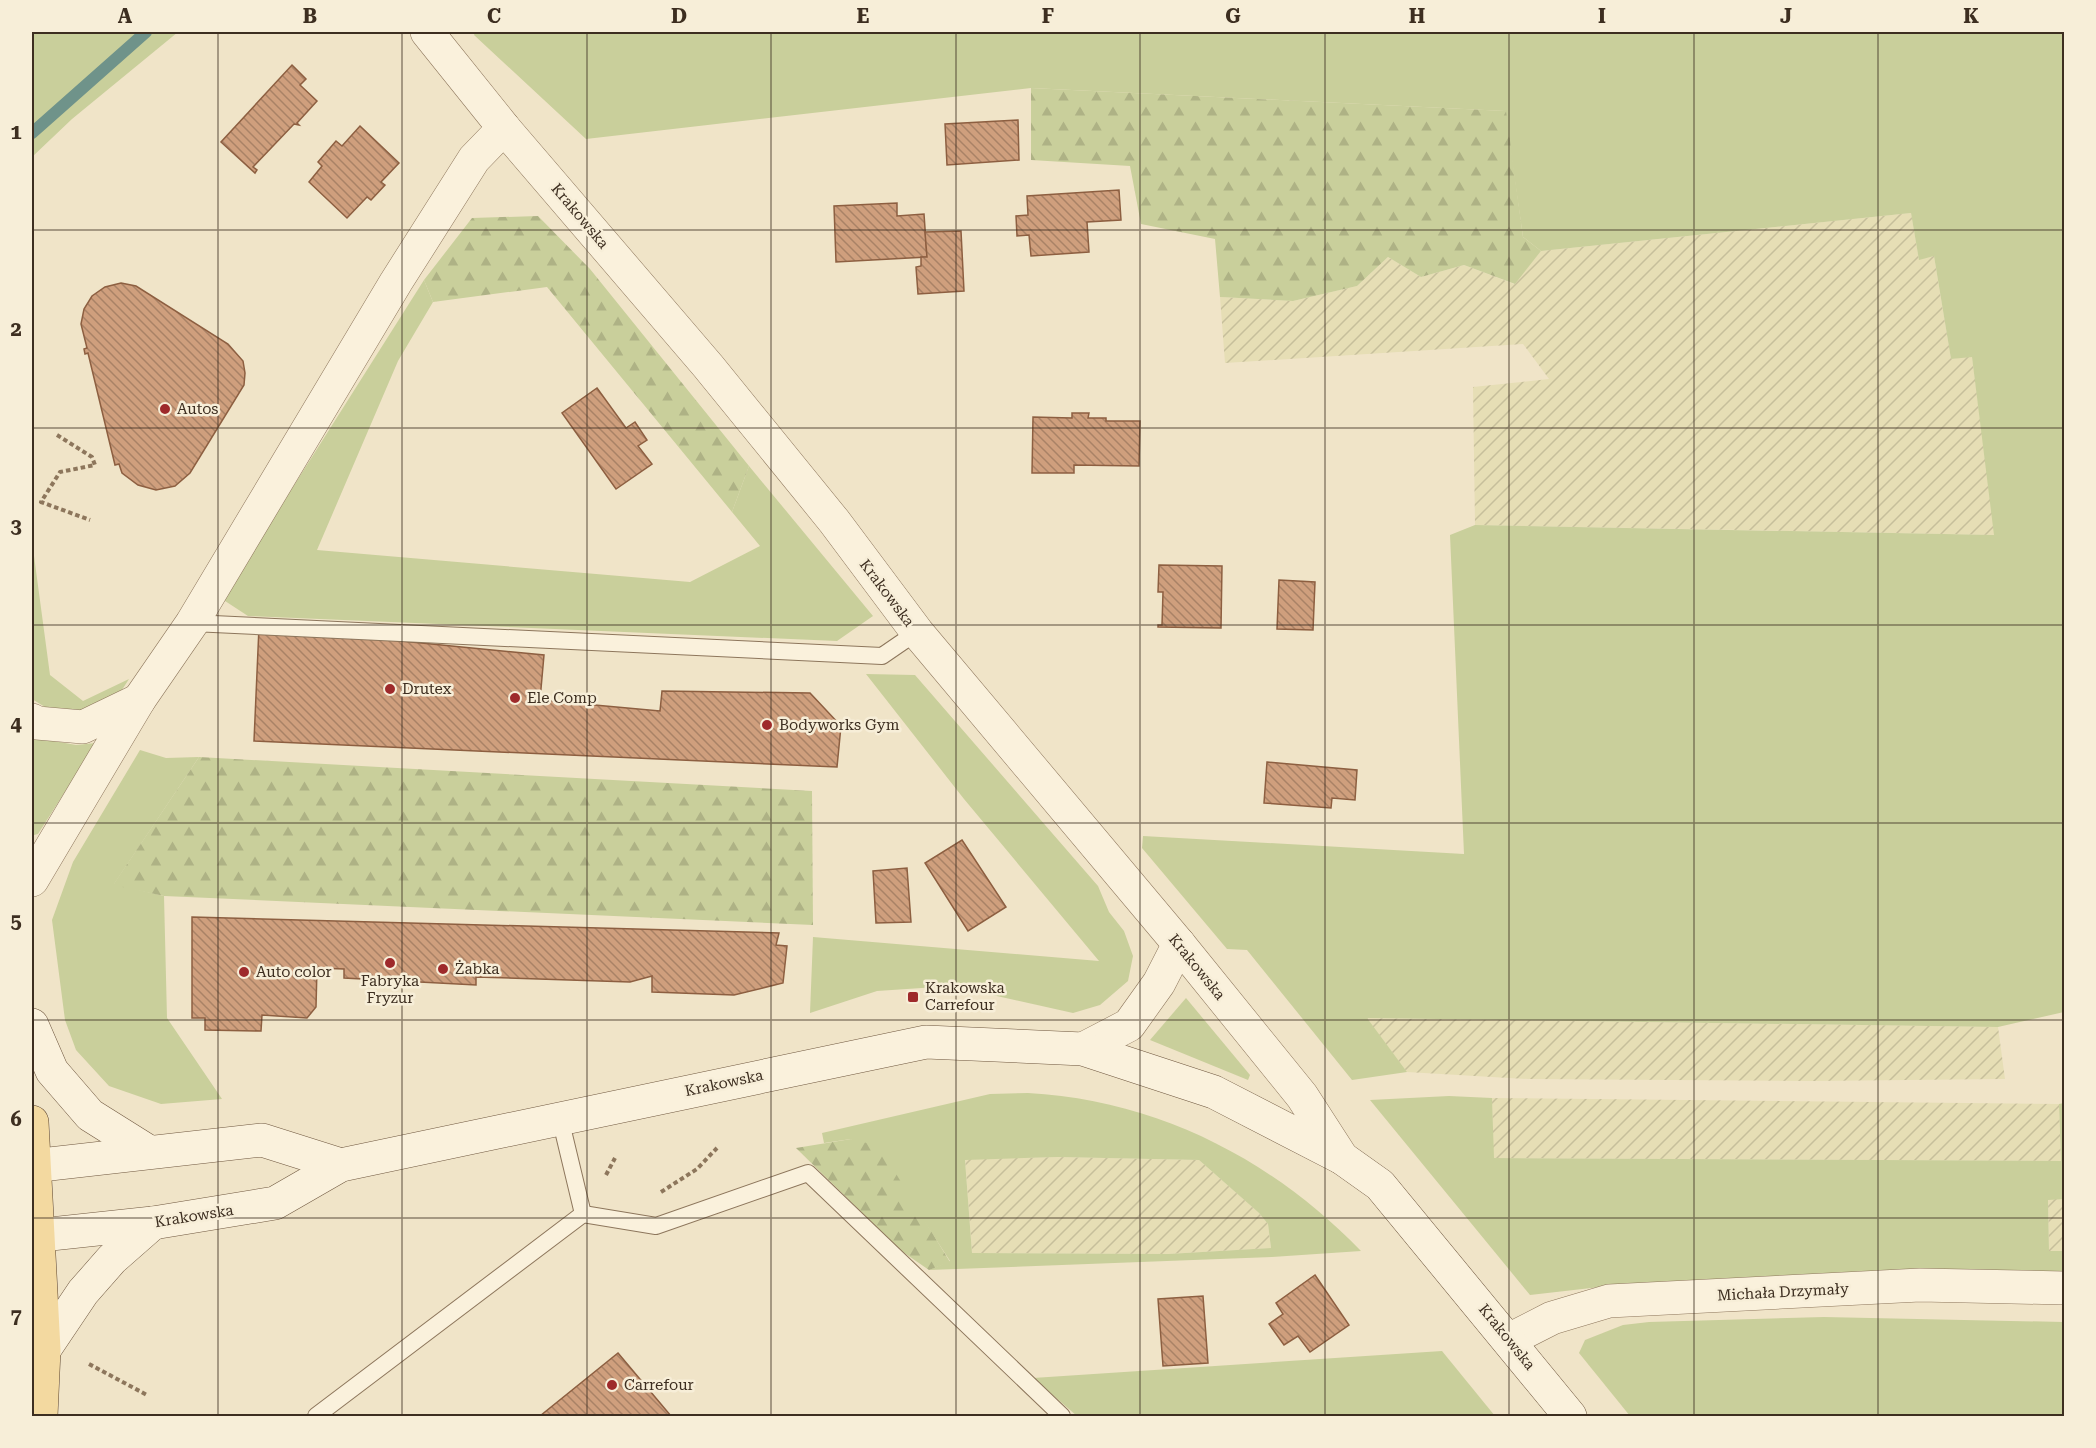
<svg xmlns="http://www.w3.org/2000/svg" width="2096" height="1448" viewBox="0 0 2096 1448" font-family="'Roboto Serif',serif">
<defs>
<pattern id="farmland-furrows" width="10" height="10" patternUnits="userSpaceOnUse" patternTransform="scale(1.5)"><rect width="10" height="10" fill="#e6deb5"/><path d="M-1 1l2-2M0 10L10 0M9 11l2-2" fill="none" stroke="#c6bf9b"/></pattern>
<pattern id="forest-firs" width="22" height="20" patternUnits="userSpaceOnUse" patternTransform="scale(1.5)"><rect width="22" height="20" fill="#c9cf9b"/><path d="M5 1l3.5 6h-7zM16 11l3.5 6h-7z" fill="#aeb285"/></pattern>
<pattern id="building-back-hatch" width="6" height="6" patternUnits="userSpaceOnUse" patternTransform="scale(1.5)"><rect width="6" height="6" fill="#cf9f7d"/><path d="M-1 5l2 2M0 0l6 6M5-1l2 2" fill="none" stroke="#a98266"/></pattern>
</defs>
<rect width="100%" height="100%" fill="#f0e4c8"/>
<g fill="url(#farmland-furrows)">
<path d="M1911,213L1919,259L1934,256L1951,359L1972,356L1995,535L1475,525L1473,387L1549,379L1523,344L1225,363L1220,297L1293,301L1357,286L1388,257L1421,277L1464,265L1514,284L1541,251Z"/>
<path d="M1366,1018L1998,1027L2005,1079L1811,1081L1528,1079L1407,1072Z"/>
<path d="M1492,1098L2059,1104L2061,1161L1493,1158Z"/>
<path d="M1058,1157L1199,1160L1259,1213L1268,1224L1271,1248L1168,1254L972,1253L965,1159Z"/>
<path d="M2048,1199H2064V1251H2049Z"/>
</g>
<g fill="#c9cf9b" fill-rule="evenodd">
<path d="M32,32H178L72,119L32,157Z"/>
<path d="M475,32H2064V1012L1998,1027L1367,1018L1407,1072L1352,1080L1247,950L1227,949L1142,848L1143,836L1464,854L1450,535L1475,525L1994,535L1972,357L1951,359L1934,256L1919,260L1911,213L1541,251L1523,237L1505,111L1031,88L586,139L474,35Z"/>
<path d="M424,280L433,302L398,361L317,550L690,582L760,546L732,512L749,466L873,616L837,641L248,616L222,599Z"/>
<path d="M32,541L50,675L83,701L129,679L118,696L73,713L45,707L32,699Z"/>
<path d="M866,674L915,675L1098,886L1109,912L1124,931L1133,956L1128,981L1100,1005L1073,1013L952,986L877,991L810,1013L813,937L1099,961L964,799Z"/>
<path d="M32,737L76,745L96,743L38,834L34,835L32,832Z"/>
<path d="M140,750L166,758L199,757L114,884L164,896L167,1018L222,1099L161,1104L109,1086L76,1050L65,1020L52,920L73,862Z"/>
<path d="M1186,998L1250,1075L1248,1080L1150,1040Z"/>
<path d="M1028,1093C1157,1100 1272,1159 1361,1251L1272,1257L929,1270L950,1261L904,1190L851,1139L824,1143L822,1133L990,1094ZM1058,1157L1199,1160L1259,1213L1268,1224L1271,1248L1168,1254L972,1253L965,1160Z"/>
<path d="M1449,1096L1492,1098L1494,1158L2061,1161L2059,1104L2064,1103V1199L2048,1200L2049,1251H2064V1281L1600,1287L1530,1295L1370,1100Z"/>
<path d="M1824,1317L2064,1322V1416H1630L1579,1353L1585,1340L1623,1325L1649,1322Z"/>
<path d="M1442,1351L1495,1416H1077L1033,1378Z"/>
</g>
<g fill="url(#forest-firs)">
<path d="M1031,88L1506,111L1523,237L1541,251L1515,284L1464,265L1421,277L1388,257L1357,286L1293,301L1220,297L1215,239L1141,224L1130,166L1031,160Z"/>
<path d="M538,216L590,269L749,466L732,512L547,287L433,302L424,280L472,218Z"/>
<path d="M199,757L812,791L813,925L164,896L113,885Z"/>
<path d="M851,1139L879,1146L950,1262L929,1270L900,1250L796,1148Z"/>
</g>
<g fill="none" stroke-linecap="round" stroke-linejoin="round">
<path stroke="#6f938a" stroke-width="12" d="M32,133L146,32"/>
</g>
<g fill="url(#building-back-hatch)" stroke="#8d5f41" stroke-width="1.5">
<path d="M292,65L306,79L300,85L317,101L297,123L299,125L294,124L253,167L257,170L255,173L221,142Z"/>
<path d="M1018,120L1019,160L947,165L945,124Z"/>
<path d="M360,126L399,163L381,182L385,185L371,200L367,197L347,218L309,182L322,166L318,162L336,141L342,146Z"/>
<path d="M1119,190L1121,220L1087,222L1089,252L1031,256L1029,235L1017,236L1016,216L1028,215L1027,196Z"/>
<path d="M897,203V216L924,214L927,257L836,262L834,206Z"/>
<path d="M961,231L964,291L918,294L916,267L921,266V257H927L925,232Z"/>
<path d="M121,283L136,286L228,344L243,361L245,373L244,385L190,473L175,486L156,490L138,485L122,473L119,464L115,465L88,353L85,354L84,349L87,348L81,324L84,309L92,296L105,287Z"/>
<path d="M597,388L626,428L635,422L647,440L638,446L652,464L616,489L562,413Z"/>
<path d="M1072,413H1089L1088,418H1106V421H1140L1139,466L1074,465V473H1032L1033,417L1072,418Z"/>
<path d="M1159,565L1222,566L1221,628L1158,627V625H1162L1163,592H1158Z"/>
<path d="M1279,580L1315,582L1313,630L1277,629Z"/>
<path d="M259,627L544,655L540,700L660,711L662,691L810,693L841,726L837,767L254,741Z"/>
<path d="M1267,762L1357,770L1355,800L1332,798L1331,808L1264,803Z"/>
<path d="M962,840L1006,907L968,931L925,863Z"/>
<path d="M907,868L911,922L876,923L873,871Z"/>
<path d="M192,917L779,933L776,945L787,946L783,983L734,995L652,992V976L630,982L476,977V985L344,978V969L317,968L316,1007L307,1018L262,1015L261,1031L205,1030V1018H192Z"/>
<path d="M1315,1275L1349,1325L1310,1352L1298,1336L1284,1345L1269,1324L1283,1314L1276,1303Z"/>
<path d="M1203,1296L1208,1363L1163,1366L1158,1299Z"/>
<path d="M618,1353L671,1416H540Z"/>
</g>
<g fill="none" stroke-linecap="round" stroke-linejoin="round">
<g stroke="#8d765c" stroke-width="18">
<g id="lane">
<path d="M192,623L882,656L917,632"/>
<path d="M583,1214L656,1226L808,1173L1062,1416"/>
<path d="M316,1416L583,1214L560,1118"/>
</g>
</g>
<g stroke="#8d765c" stroke-width="34">
<g id="street">
<path d="M427,32L504,128L708,366L834,521L917,632L1179,944L1302,1096L1342,1158"/>
<path d="M32,720L37,723L83,727L139,700"/>
<path d="M32,880L139,700L192,623L396,282L474,159L504,128"/>
<path d="M1083,1049L1129,1025L1159,983L1179,944"/>
<path d="M1509,1340L1552,1318L1609,1301L1920,1285L2064,1288"/>
</g>
</g>
<g stroke="#6f573f" stroke-width="34">
<g id="secondary">
<path d="M32,1025L52,1071L90,1115L149,1152"/>
<path d="M32,1166L262,1140L341,1165"/>
<path d="M32,1236L153,1223L275,1203L341,1165L926,1042L1083,1049L1214,1092L1342,1158L1380,1185L1570,1416"/>
<path d="M44,1350L83,1292L112,1259L153,1223"/>
</g>
</g>
<g stroke="#5b4430" stroke-width="34">
<path id="primary" d="M32,1122L44,1350L41,1416"/>
</g>
<g stroke="#8d765c" stroke-width="4" stroke-dasharray="4.5 3" stroke-linecap="butt">
<path d="M57,435L92,457L95,465L60,472L41,502L90,520"/>
<path d="M606,1175L615,1158"/>
<path d="M661,1192L697,1169L717,1148"/>
<path d="M89,1364L147,1395"/>
</g>
<use href="#lane" stroke="#faf1dc" stroke-width="16"/>
<use href="#street" stroke="#faf1dc" stroke-width="33"/>
<use href="#secondary" stroke="#faf1dc" stroke-width="33"/>
<use href="#primary" stroke="#f3d9a0" stroke-width="33"/>
</g>
<path fill="none" stroke="#3d2e20" stroke-width="1.5" stroke-opacity="0.55" d="M218,32V1416M402,32V1416M587,32V1416M771,32V1416M956,32V1416M1140,32V1416M1325,32V1416M1509,32V1416M1694,32V1416M1878,32V1416M32,230H2064M32,428H2064M32,625H2064M32,823H2064M32,1020H2064M32,1218H2064"/>
<g fill="#9e2a2b" stroke="#f7eed8" stroke-width="2">
<circle cx="165" cy="409" r="6"/>
<circle cx="390" cy="689" r="6"/>
<circle cx="515" cy="698" r="6"/>
<circle cx="767" cy="725" r="6"/>
<circle cx="390" cy="963" r="6"/>
<circle cx="443" cy="969" r="6"/>
<circle cx="244" cy="972" r="6"/>
<rect x="907" y="991" width="12" height="12" rx="3"/>
<circle cx="612" cy="1385" r="6"/>
</g>
<g text-anchor="middle" stroke-width="5" stroke-linejoin="round" paint-order="stroke">
<g font-size="15" fill="#3d2e20" stroke="#f7eed8">
<text transform="translate(580 216) rotate(50)" y="5">Krakowska</text>
<text transform="translate(887 593) rotate(53)" y="5">Krakowska</text>
<text transform="translate(1197 967) rotate(51)" y="5">Krakowska</text>
<text transform="translate(724 1083) rotate(-12)" y="5">Krakowska</text>
<text transform="translate(194 1216) rotate(-9)" y="5">Krakowska</text>
<text transform="translate(1783 1292) rotate(-3)" y="5">Michała Drzymały</text>
<text transform="translate(1507 1337) rotate(51)" y="5">Krakowska</text>
</g>
<g font-size="15" fill="#3d2e20" stroke="#f7eed8" text-anchor="start">
<text x="177" y="414">Autos</text>
<text x="402" y="694">Drutex</text>
<text x="527" y="703">Ele Comp</text>
<text x="779" y="730">Bodyworks Gym</text>
<text x="455" y="974">Żabka</text>
<text x="256" y="977">Auto color</text>
<text x="390" y="986" text-anchor="middle">Fabryka<tspan x="390" dy="17">Fryzur</tspan></text>
<text x="925" y="993">Krakowska<tspan x="925" dy="17">Carrefour</tspan></text>
<text x="624" y="1390">Carrefour</text>
</g>
</g>
<rect width="2096" height="1448" fill="none" stroke="#f7eed8" stroke-width="66"/>
<rect x="33" y="33" width="2030" height="1382" fill="none" stroke="#3d2e20" stroke-width="2"/>
<g font-size="20" text-anchor="middle" font-weight="bold" fill="#3d2e20">
<text x="125" y="23">A</text>
<text x="310" y="23">B</text>
<text x="494" y="23">C</text>
<text x="679" y="23">D</text>
<text x="863" y="23">E</text>
<text x="1048" y="23">F</text>
<text x="1233" y="23">G</text>
<text x="1417" y="23">H</text>
<text x="1602" y="23">I</text>
<text x="1786" y="23">J</text>
<text x="1971" y="23">K</text>
<text x="16" y="139">1</text>
<text x="16" y="336">2</text>
<text x="16" y="533">3</text>
<text x="16" y="731">4</text>
<text x="16" y="928">5</text>
<text x="16" y="1126">6</text>
<text x="16" y="1323">7</text>
</g>
</svg>
